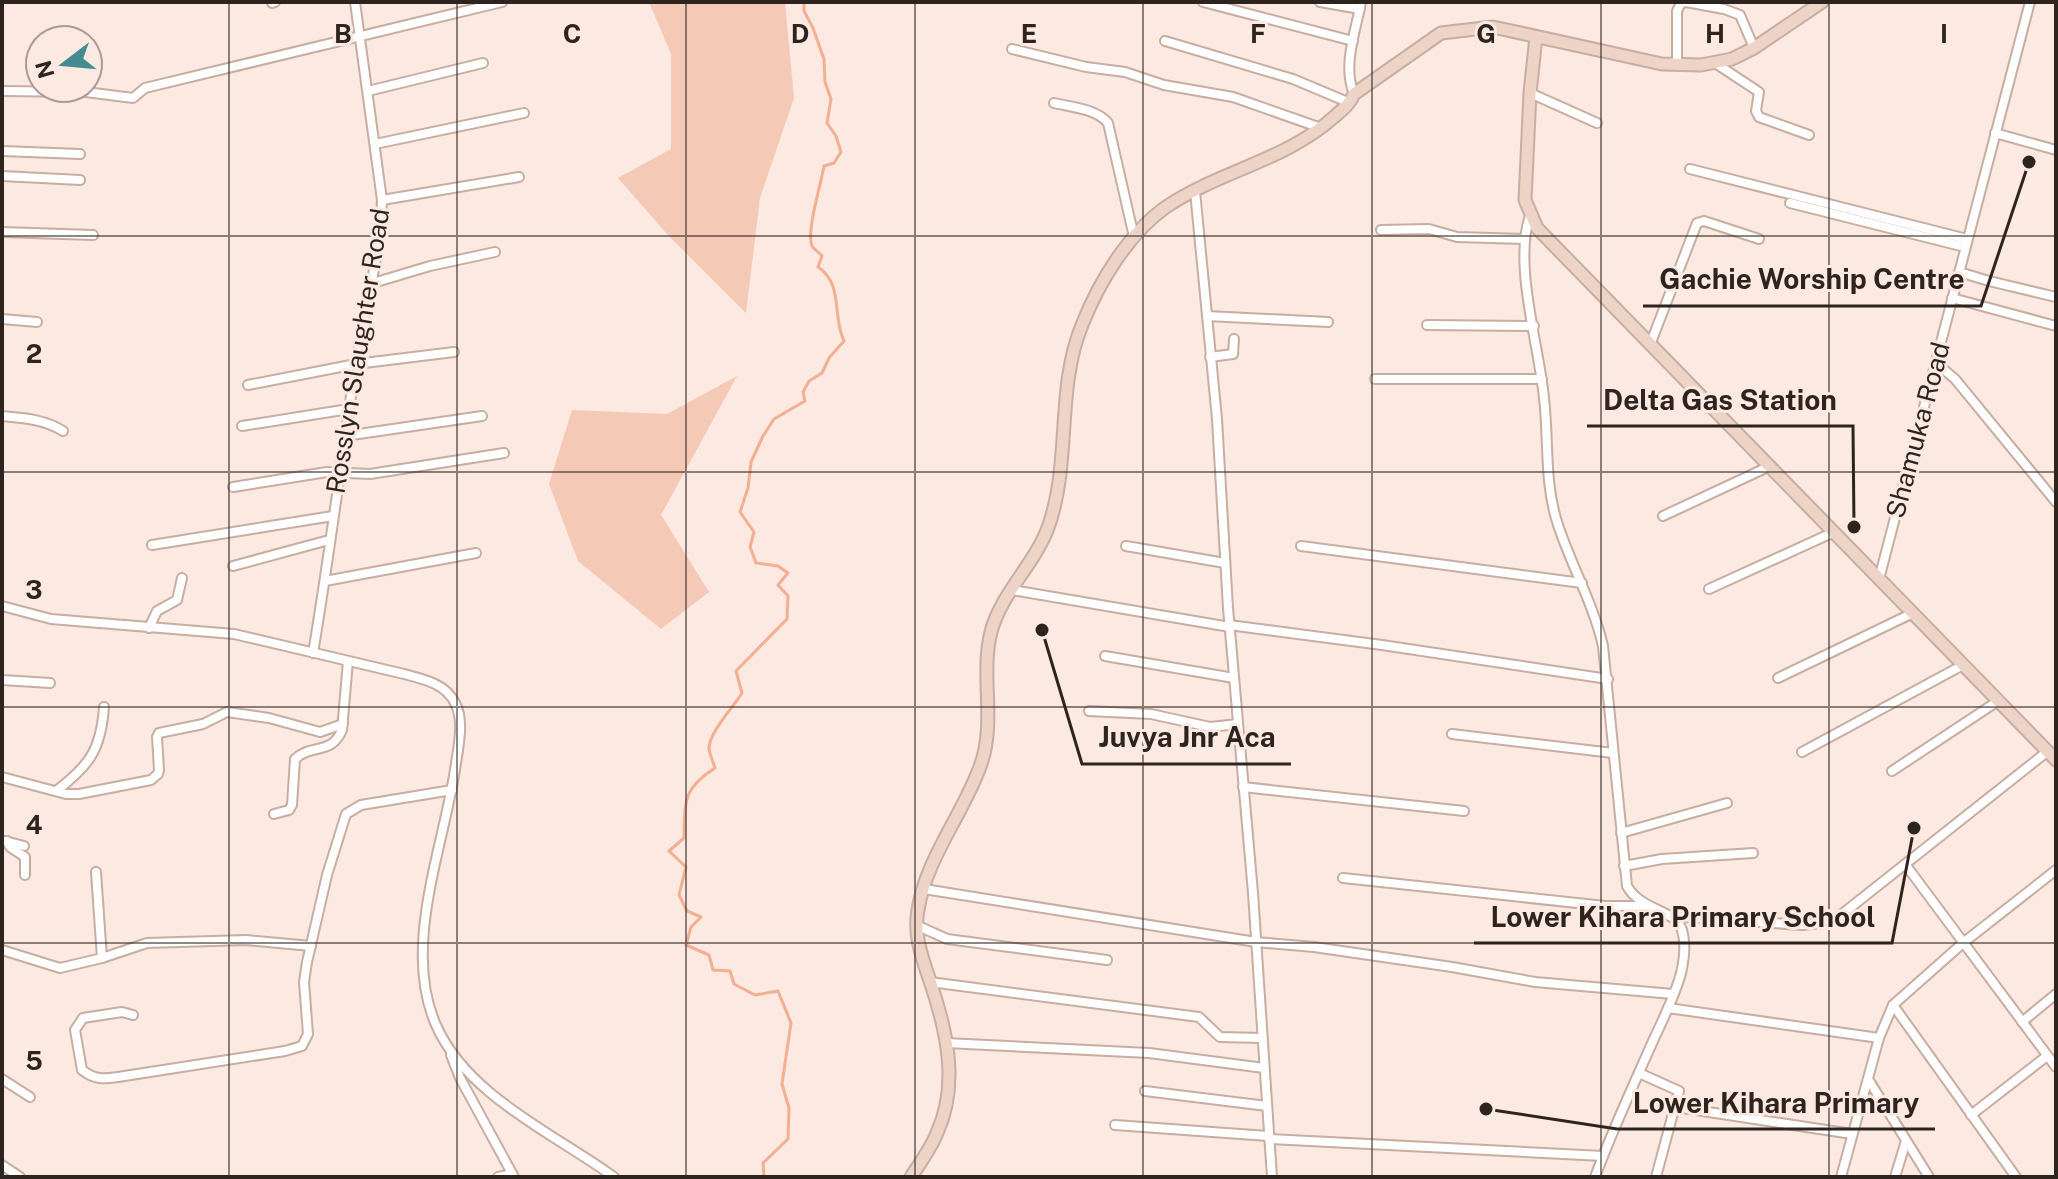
<svg xmlns="http://www.w3.org/2000/svg" width="2058" height="1179" viewBox="0 0 2058 1179" font-family="'Public Sans',sans-serif">
<rect width="100%" height="100%" fill="#fbe9e2"/>
<g fill="#f4c9b6">
<path d="M649,2H785L794,98L760,198L746,313L667,234L618,178L671,149V54Z"/>
<path d="M737,376L661,515L709,592L661,629L578,561L549,484L572,410L667,414Z"/>
</g>
<g fill="none" stroke-linecap="round" stroke-linejoin="round">
<path stroke="#f4af91" stroke-width="3" d="M764,1177L763,1163L788,1139L789,1108L782,1084L791,1023L778,991L755,995L734,984L730,971L713,970L709,955L686,945L691,927L701,917L687,911L679,895L686,867L669,851L684,838C685,802 682,789 715,768C713,762 710,755 709,749C709,732 733,708 742,693L736,671L787,619L788,596L778,585L788,573L778,566L756,563L750,547L754,532L740,512L748,488L751,462L763,436L774,419L805,401L803,392L809,381L822,373L829,358L844,341C832,318 844,284 818,267L822,256C819,252 814,250 812,246C806,232 821,184 824,166L834,163L841,152L836,136L827,123L831,99L825,82L824,59L813,28L804,11V2"/>
<g stroke="#c8ada1" stroke-width="12">
<g id="street">
<path d="M1203,2L1353,41"/>
<path d="M1320,2L1360,9"/>
<path d="M272,3L275,2"/>
<path d="M1165,41L1293,79L1350,103"/>
<path d="M1012,49L1086,67L1125,72L1164,85L1233,97L1321,128"/>
<path d="M1715,63L1759,92L1756,111L1759,117L1809,135"/>
<path d="M1677,64V11L1681,3L1686,2L1724,9L1740,15L1754,48"/>
<path d="M2,91L86,92L133,98L145,88L502,2"/>
<path d="M368,91L483,63"/>
<path d="M1530,93L1597,123"/>
<path d="M1354,94C1342,65 1356,31 1361,2"/>
<path d="M1054,103C1071,107 1097,109 1108,123L1134,237"/>
<path d="M1995,133L2056,150"/>
<path d="M375,144L524,113"/>
<path d="M2,151L80,154"/>
<path d="M1690,169L1967,239"/>
<path d="M2,176L80,180"/>
<path d="M1195,191L1217,419L1228,608L1253,893L1272,1177"/>
<path d="M382,200L519,177"/>
<path d="M1790,203L1965,247"/>
<path d="M1530,216C1513,264 1539,345 1544,398C1549,441 1544,483 1558,525C1572,567 1593,603 1603,646L1627,886C1641,911 1675,909 1682,930C1686,943 1684,960 1681,973C1675,996 1663,1019 1653,1041C1633,1086 1612,1131 1595,1177"/>
<path d="M1381,230L1429,229L1457,237L1524,239"/>
<path d="M2,232L93,235"/>
<path d="M1959,272L1989,281L2056,297"/>
<path d="M373,283L430,266L495,252"/>
<path d="M1952,298L2056,326"/>
<path d="M1207,316L1328,322"/>
<path d="M2,319L37,322"/>
<path d="M1427,325L1534,326"/>
<path d="M1650,345L1697,223L1704,221L1759,239"/>
<path d="M1210,357L1233,354L1234,339"/>
<path d="M1936,363L1955,379L2056,502"/>
<path d="M1375,379H1542"/>
<path d="M248,385L356,364L454,352"/>
<path d="M2,416C23,418 44,419 63,431"/>
<path d="M242,426L349,409"/>
<path d="M345,436L482,416"/>
<path d="M233,487L327,472L370,474L504,453"/>
<path d="M1663,516L1770,466"/>
<path d="M152,545L333,516"/>
<path d="M1126,546L1225,563"/>
<path d="M1301,546L1582,583"/>
<path d="M233,566L329,540"/>
<path d="M1879,579L2030,2"/>
<path d="M325,581L476,553"/>
<path d="M1709,589L1834,532"/>
<path d="M1012,590L1230,627"/>
<path d="M2,606L51,619L234,634L404,674C423,679 445,683 455,703C464,719 459,744 456,763C445,844 401,946 436,1025C467,1096 555,1134 614,1177"/>
<path d="M1229,625L1382,645L1608,679"/>
<path d="M149,628L157,611L177,600L182,578"/>
<path d="M313,653C329,558 341,463 355,369C364,312 380,258 382,200L355,2"/>
<path d="M1105,656L1234,678"/>
<path d="M1778,678L1913,613"/>
<path d="M2,680L50,683"/>
<path d="M1089,711L1151,714L1210,727L1238,724"/>
<path d="M1452,734L1613,753"/>
<path d="M1802,752L1963,665"/>
<path d="M1892,771L1998,701"/>
<path d="M2,777L66,794H79L151,780L158,774L159,770L157,737L159,733L203,724L227,712L269,718L320,732L343,724"/>
<path d="M1243,787L1464,811"/>
<path d="M56,791C89,766 101,750 104,707"/>
<path d="M274,814L289,810L292,805L295,759C312,743 331,756 342,730L348,661"/>
<path d="M1621,833L1727,803"/>
<path d="M5,841L24,846"/>
<path d="M7,841L10,847L25,857V875"/>
<path d="M1905,864L2056,1067"/>
<path d="M1624,866L1662,859L1753,853"/>
<path d="M96,872L102,958"/>
<path d="M1343,878L1605,906H1646"/>
<path d="M924,889L1256,942L1314,947L1452,967L1535,982L1673,994"/>
<path d="M1670,916L1802,925L1832,922L2048,751"/>
<path d="M916,925L947,939L1107,960"/>
<path d="M2,950L60,968L102,958L147,943L246,940L311,946"/>
<path d="M930,982L1199,1017L1220,1037L1262,1038"/>
<path d="M1893,1005L2016,1177"/>
<path d="M1668,1008L1879,1038"/>
<path d="M133,1015L122,1012L83,1018L75,1030L82,1070C95,1080 103,1079 118,1077L285,1051L302,1046L308,1034L304,982L307,962L327,875L346,814L361,805L452,790"/>
<path d="M2022,1022L2056,994"/>
<path d="M946,1043L1149,1053L1264,1068"/>
<path d="M451,1055L460,1078L514,1177"/>
<path d="M1639,1073L1679,1091L1656,1177"/>
<path d="M2,1079L30,1097"/>
<path d="M1868,1079L1929,1177"/>
<path d="M1145,1091L1267,1106"/>
<path d="M1676,1107L1852,1134"/>
<path d="M1971,1115L2047,1056"/>
<path d="M1115,1125L1268,1136"/>
<path d="M1269,1139L1603,1156"/>
<path d="M2,1165L20,1177"/>
<path d="M498,1177L512,1174"/>
<path d="M1841,1177L1879,1038L1893,1005L1963,943L2056,870"/>
<path d="M1895,1177L1906,1141"/>
</g>
</g>
<g stroke="#c8ada1" stroke-width="15">
<g id="secondary">
<path d="M1536,37L1530,93L1525,200L1537,228L2056,760"/>
<path d="M911,1177C920,1163 931,1148 937,1133C959,1085 947,1032 931,984C923,960 913,936 918,910C926,858 964,813 981,764C996,721 980,675 991,632C1001,593 1036,563 1049,525C1071,461 1056,388 1082,325C1099,282 1128,234 1166,207C1219,171 1285,161 1334,117C1342,110 1350,104 1354,94L1441,33L1493,27L1662,64L1701,65L1732,59L1754,48L1822,2"/>
</g>
</g>
<use href="#street" stroke="#fff" stroke-width="8"/>
<use href="#secondary" stroke="#eed4c7" stroke-width="11"/>
</g>
<path fill="none" stroke="#2e241f" stroke-width="2" stroke-opacity="0.55" d="M229,2V1177M457,2V1177M686,2V1177M915,2V1177M1143,2V1177M1372,2V1177M1601,2V1177M1829,2V1177M2,236H2056M2,472H2056M2,707H2056M2,943H2056"/>
<g text-anchor="middle" stroke-width="6" stroke-linejoin="round" paint-order="stroke">
<g font-size="26" fill="#2e241f" stroke="#fbe9e2">
<text transform="translate(358 351) rotate(-81)" y="9">Rosslyn Slaughter Road</text>
<text transform="translate(1918 430) rotate(-75)" y="9">Shamuka Road</text>
</g>
</g>
<g font-size="26" text-anchor="middle" font-weight="bold" fill="#2e241f" stroke="#fbe9e2" stroke-width="6" stroke-linejoin="round" paint-order="stroke">
<text x="343" y="43">B</text>
<text x="572" y="43">C</text>
<text x="800" y="43">D</text>
<text x="1029" y="43">E</text>
<text x="1258" y="43">F</text>
<text x="1486" y="43">G</text>
<text x="1715" y="43">H</text>
<text x="1944" y="43">I</text>
<text x="34" y="363">2</text>
<text x="34" y="599">3</text>
<text x="34" y="834">4</text>
<text x="34" y="1070">5</text>
</g>
<path fill="none" stroke="#2e241f" stroke-width="3" d="M2029 162L1981 306H1643M1854 527L1853 426H1587M1042 630L1082 764H1291M1914 828L1892 943H1474M1486 1109L1617 1129H1935"/>
<g fill="#2e241f" stroke="#fbe9e2" stroke-width="3">
<circle cx="2029" cy="162" r="8"/>
<circle cx="1854" cy="527" r="8"/>
<circle cx="1042" cy="630" r="8"/>
<circle cx="1914" cy="828" r="8"/>
<circle cx="1486" cy="1109" r="8"/>
</g>
<g font-size="28" text-anchor="middle" font-weight="bold" fill="#2e241f" stroke="#fbe9e2" stroke-width="6" stroke-linejoin="round" paint-order="stroke">
<text x="1812" y="289">Gachie Worship Centre</text>
<text x="1720" y="410">Delta Gas Station</text>
<text x="1187" y="747">Juvya Jnr Aca</text>
<text x="1683" y="927">Lower Kihara Primary School</text>
<text x="1776" y="1113">Lower Kihara Primary</text>
</g>
<rect width="2058" height="1179" fill="none" stroke="#2e241f" stroke-width="8"/>
<g transform="translate(64 64) rotate(254)"><circle r="38" fill="#fbe9e2" stroke="#a99a94" stroke-width="2"/>
<path d="M0-6L14 30L0 20L-14 30Z" fill="#448b91"/>
<text y="-12" font-size="22" font-weight="bold" text-anchor="middle" fill="#2e241f">N</text>
</g>
</svg>
